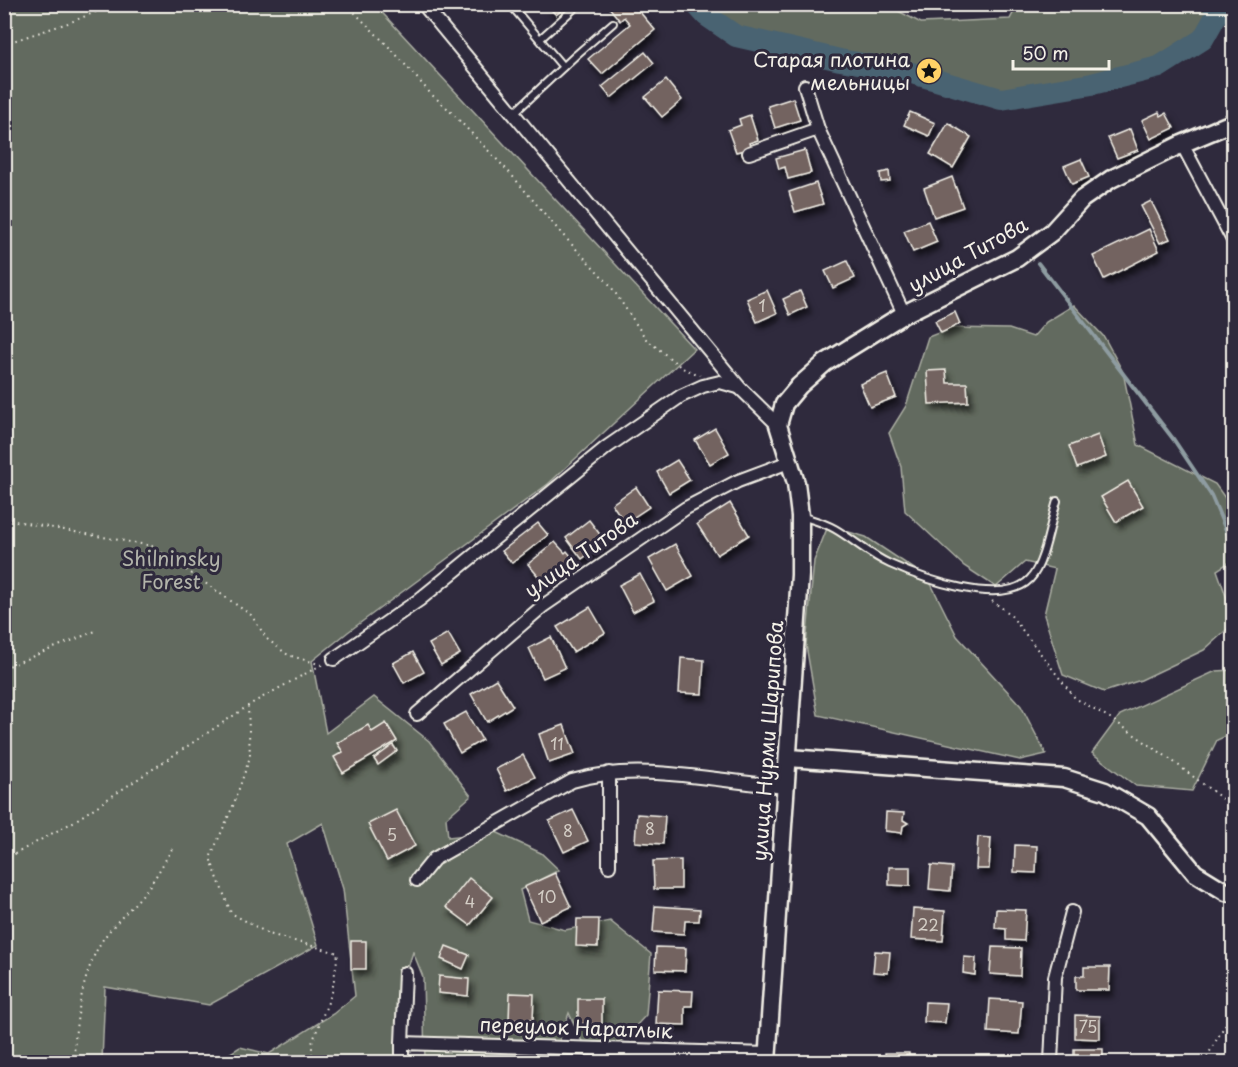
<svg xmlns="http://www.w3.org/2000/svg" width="1238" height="1067" viewBox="0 0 1238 1067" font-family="'Playpen Sans',sans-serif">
<defs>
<filter id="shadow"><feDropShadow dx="3.5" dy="6" stdDeviation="3" flood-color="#0009"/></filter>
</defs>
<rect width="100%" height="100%" fill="#2f2a3d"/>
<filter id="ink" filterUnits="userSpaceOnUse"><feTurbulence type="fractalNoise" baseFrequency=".0167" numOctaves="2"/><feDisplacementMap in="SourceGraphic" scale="12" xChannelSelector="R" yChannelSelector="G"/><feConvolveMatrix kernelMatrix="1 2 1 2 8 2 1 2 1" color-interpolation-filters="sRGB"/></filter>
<g filter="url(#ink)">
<g fill="#626a5e" stroke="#abaea3" stroke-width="1.5">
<path d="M1018,4L1213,5L1217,14L1203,39L1159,67L1092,84L1001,99L905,71L840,60L736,36L707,16L696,5L885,4L921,23L1010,19Z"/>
<path d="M5,5H375L694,349L548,484L348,632L312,661L326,733L374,697L429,741L471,796L446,818L448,837L496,832L541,853L559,870L520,890L528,920L565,930L610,921L651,954L646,1015L623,1040L589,1057L569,1013L559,1041L513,1062H425L423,977L413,952L405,977L402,1062H216L240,1047L269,1054L333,1014L355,996L343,889L323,823L287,844L318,945L209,1005L105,987L102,1062H5Z"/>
<path d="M1074,305L1104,337L1123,372L1138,445L1215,484L1233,509V560L1217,570L1233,616V624L1204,650L1141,680L1104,692L1063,675L1044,615L1055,569L1025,562L996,587L964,566L905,511L901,467L889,433L906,406L928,337L951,328L1009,329L1033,337L1046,322Z"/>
<path d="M828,526L866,537L928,578L957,636L1021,706L1046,754L1020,760L818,715L806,645L814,561Z"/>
<path d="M1233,670V733L1217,740L1192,791L1136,786L1092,753L1120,715L1216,671Z"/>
</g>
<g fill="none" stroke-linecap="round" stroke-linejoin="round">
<path stroke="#8e9ca1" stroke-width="4" d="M1038,263L1174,440L1211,495L1234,549"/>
<path stroke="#4a6372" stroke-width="22" d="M696,4L707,16L736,36L840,60L905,71L1001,99L1092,84L1159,67L1203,39L1217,14L1213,4"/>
</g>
<g fill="#736360" stroke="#f4f1e8" stroke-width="1.5" filter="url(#shadow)">
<path d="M546,4H569L556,15Z"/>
<path d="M609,4H633L655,30L602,74L588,59L630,24L624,17L620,21L608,6Z"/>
<path d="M645,52L654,63L611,98L602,87Z"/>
<path d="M666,80L682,100L662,117L645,97Z"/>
<path d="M793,98L800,120L775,128L768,106Z"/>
<path d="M910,112L935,123L929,136L904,125Z"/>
<path d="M1159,112L1161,116L1166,113L1174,128L1151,139L1142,120Z"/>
<path d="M750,115L758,140L749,143L751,148L736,152L728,130L741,125L739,119Z"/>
<path d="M948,123L971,137L953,168L930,154Z"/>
<path d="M1130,129L1138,150L1117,158L1108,138Z"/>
<path d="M805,150L811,173L788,179L785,167L779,169L776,158Z"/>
<path d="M1081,159L1089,177L1072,184L1064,166Z"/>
<path d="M889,171L890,181L881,182L880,173Z"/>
<path d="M952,177L963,207L934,217L924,188Z"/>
<path d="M816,183L823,204L795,212L789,192Z"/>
<path d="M1151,201L1170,239L1160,243L1141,206Z"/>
<path d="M928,221L937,242L913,252L904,231Z"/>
<path d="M1149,229L1159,251L1104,279L1093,256Z"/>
<path d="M847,261L855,278L833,288L825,271Z"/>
<path d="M767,290L777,313L757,322L747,299Z"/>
<path d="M800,291L807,307L790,315L783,299Z"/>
<path d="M955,312L960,324L941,333L935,321Z"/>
<path d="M946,370L947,383H967L968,402L929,404L927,371Z"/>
<path d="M887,373L896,397L870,407L860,384Z"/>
<path d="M715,428L729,453L710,464L695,440Z"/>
<path d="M1098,435L1106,457L1077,468L1069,446Z"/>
<path d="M677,460L690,480L669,493L657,472Z"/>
<path d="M1128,481L1143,506L1116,522L1101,497Z"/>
<path d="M636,487L649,507L625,523L612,504Z"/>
<path d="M730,503L749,535L717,555L697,524Z"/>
<path d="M589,520L605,541L582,559L566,538Z"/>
<path d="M538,523L548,535L512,563L502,551Z"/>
<path d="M555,542L565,553L567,551L575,561L566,568L563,565L543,582L528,564Z"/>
<path d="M675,544L693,576L667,591L649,559Z"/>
<path d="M640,574L654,601L633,612L619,585Z"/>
<path d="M590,607L605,633L573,652L557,627Z"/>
<path d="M448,633L460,654L441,665L429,644Z"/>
<path d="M551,637L565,668L543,678L529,648Z"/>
<path d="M413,652L424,672L404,683L393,663Z"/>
<path d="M681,658L704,660L702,694L679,693Z"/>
<path d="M496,679L513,706L487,722L471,694Z"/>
<path d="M466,712L482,740L460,753L444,724Z"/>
<path d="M386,723L397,741L343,773L334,757L343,752L337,743L368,725L372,732Z"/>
<path d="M564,725L575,754L549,763L539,734Z"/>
<path d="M393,745L397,751L378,765L374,759Z"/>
<path d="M523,755L535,777L507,791L496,769Z"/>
<path d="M396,810L415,846L387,861L368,824Z"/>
<path d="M573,810L588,841L564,852L549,821Z"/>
<path d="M886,812L904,813L903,820L908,823L903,826L902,833L885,831Z"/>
<path d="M637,814L665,816L663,844L635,842Z"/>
<path d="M978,837L991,838L989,869H976Z"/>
<path d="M1015,845L1037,846L1036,873L1014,872Z"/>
<path d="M681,860V889H654L653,861Z"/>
<path d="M931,865L952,867L950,891L929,889Z"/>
<path d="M889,867H910V886L889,885Z"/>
<path d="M555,873L571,907L540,921L524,887Z"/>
<path d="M469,878L493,897L470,925L446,907Z"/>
<path d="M655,906L700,909L699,921H685L684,934L653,932Z"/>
<path d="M913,909L945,911L943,941L911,939Z"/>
<path d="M996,909L1026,910L1024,941L1006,940V929L995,928Z"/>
<path d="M577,919H599L598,947L576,946Z"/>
<rect x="351" y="941" width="15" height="28"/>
<path d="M446,946L469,955L463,969L441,959Z"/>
<path d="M656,947L686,948L685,971L655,970Z"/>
<path d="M992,947L1021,948L1020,976L990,974Z"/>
<path d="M875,951L890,952L888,973L873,972Z"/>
<path d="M964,957L976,958L975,975L963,973Z"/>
<path d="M1084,967H1110L1109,990H1076V976H1084Z"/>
<path d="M439,976L469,979L468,996L438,993Z"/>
<path d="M658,990L693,991L692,1006H685V1025L656,1024Z"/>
<path d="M510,993L534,994L533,1020H509Z"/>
<rect x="578" y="999" width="24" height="25"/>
<path d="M990,999L1022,1001L1019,1034L988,1032Z"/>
<path d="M925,1002L947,1003L945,1023L924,1022Z"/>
<path d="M1075,1015L1100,1016V1039L1075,1038Z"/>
<rect x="1074" y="1049" width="29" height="13"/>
<rect x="885" y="1053" width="24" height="9"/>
<path d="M992,1057L1021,1058V1062H992Z"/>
</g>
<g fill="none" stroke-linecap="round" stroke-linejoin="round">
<g stroke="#f4f1e8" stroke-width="10">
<g id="lane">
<path d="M510,4L563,67"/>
<path d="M540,39L579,4"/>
<path d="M514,113L576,55L613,23"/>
<path d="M801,516C813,520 825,523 835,529C854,540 870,555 890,564C921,578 1002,608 1030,579C1045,563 1050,523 1057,501"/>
</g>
</g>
<g stroke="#f4f1e8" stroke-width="16">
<g id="street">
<path d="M423,4L740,388L778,425"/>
<path d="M805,86L818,129L904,314"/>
<path d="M1182,144L1234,242"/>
<path d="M749,153L818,129"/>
<path d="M334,659L419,600L607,447L681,396L703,386L720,382L738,387"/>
<path d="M417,714L543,606L686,508L738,481L789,462"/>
<path d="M609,773V866"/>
<path d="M417,880L434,859L572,781C639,761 718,782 787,787"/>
<path d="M402,1043L405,973"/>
<path d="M402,1062V1043L768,1054"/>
<path d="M1051,1062L1055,977L1072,912"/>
</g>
</g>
<g stroke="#f4f1e8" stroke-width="21">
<g id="secondary">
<path d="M789,758L1064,778L1105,791L1148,816L1195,873L1226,892L1234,893"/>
<path d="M767,1062L800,575V516L796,483L778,425L784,404L799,386L825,363L904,314L1017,258L1052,232L1082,199L1111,179L1182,144L1234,122"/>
</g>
</g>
<g stroke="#f4f1e8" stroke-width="2" stroke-dasharray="1.5 4.5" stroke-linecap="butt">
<path d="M346,4L393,51L431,94L447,108L509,172L561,233L610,285L646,339L682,368L700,375"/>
<path d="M4,44L71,22L115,4"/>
<path d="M4,519L152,546L251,615L267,639L288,655L322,665"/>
<path d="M992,601L1009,613L1075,698L1110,718L1170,759L1224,800"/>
<path d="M4,668L98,630"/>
<path d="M248,706L250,757L233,806L210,858L231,913L269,934L338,953L332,992L312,1043V1062"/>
<path d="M4,860L73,822L254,702L323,664"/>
<path d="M74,1062C74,1027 83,967 104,938C117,920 134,906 147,889C157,876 164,862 172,849"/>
<path d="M1204,1062L1234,1009"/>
</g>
<use href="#lane" stroke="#2f2a3d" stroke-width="6"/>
<use href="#street" stroke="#2f2a3d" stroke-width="12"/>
<use href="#secondary" stroke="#2f2a3d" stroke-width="16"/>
</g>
</g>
<defs>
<g id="sight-disc" transform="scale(1.35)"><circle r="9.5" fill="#ffd166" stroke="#2f2a3d"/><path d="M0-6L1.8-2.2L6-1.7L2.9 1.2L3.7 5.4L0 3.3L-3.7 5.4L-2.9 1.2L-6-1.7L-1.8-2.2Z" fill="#111"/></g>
</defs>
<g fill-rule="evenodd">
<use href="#sight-disc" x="929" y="71"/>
</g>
<g text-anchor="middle" stroke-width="6" stroke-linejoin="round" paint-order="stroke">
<g font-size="16" fill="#d4cec6">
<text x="762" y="312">1</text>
<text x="557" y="750">11</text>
<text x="650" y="835">8</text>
<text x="568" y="837">8</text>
<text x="392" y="841">5</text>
<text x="547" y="903">10</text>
<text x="470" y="908">4</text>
<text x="928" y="931">22</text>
<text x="1088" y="1033">75</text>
</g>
<g font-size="20" fill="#f4f1e8" stroke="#2f2a3d" text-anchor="end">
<text x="910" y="67">Старая плотина<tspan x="910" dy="23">мельницы</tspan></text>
</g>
<g font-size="20" fill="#f4f1e8" stroke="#2f2a3d">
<text transform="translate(968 255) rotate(-29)" y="7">улица Титова</text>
<text transform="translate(581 555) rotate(-35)" y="7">улица Титова</text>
<text transform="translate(768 741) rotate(-86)" y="7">улица Нурми Шарипова</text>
<text transform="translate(576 1028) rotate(2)" y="7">переулок Наратлык</text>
</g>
<g font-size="20" fill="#b2b4aa" stroke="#2f2a3d">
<text x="171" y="566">Shilninsky<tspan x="171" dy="23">Forest</tspan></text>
</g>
</g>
<rect width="1238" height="1067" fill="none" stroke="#2f2a3d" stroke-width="24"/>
<rect x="12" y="12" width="1214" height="1043" fill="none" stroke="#f4f1e8" stroke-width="2" filter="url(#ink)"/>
<path d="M1013 60v9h96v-9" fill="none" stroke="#f4f1e8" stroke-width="3"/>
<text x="1022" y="60" font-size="18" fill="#f4f1e8" stroke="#2f2a3d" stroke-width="4.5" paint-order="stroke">50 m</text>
</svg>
